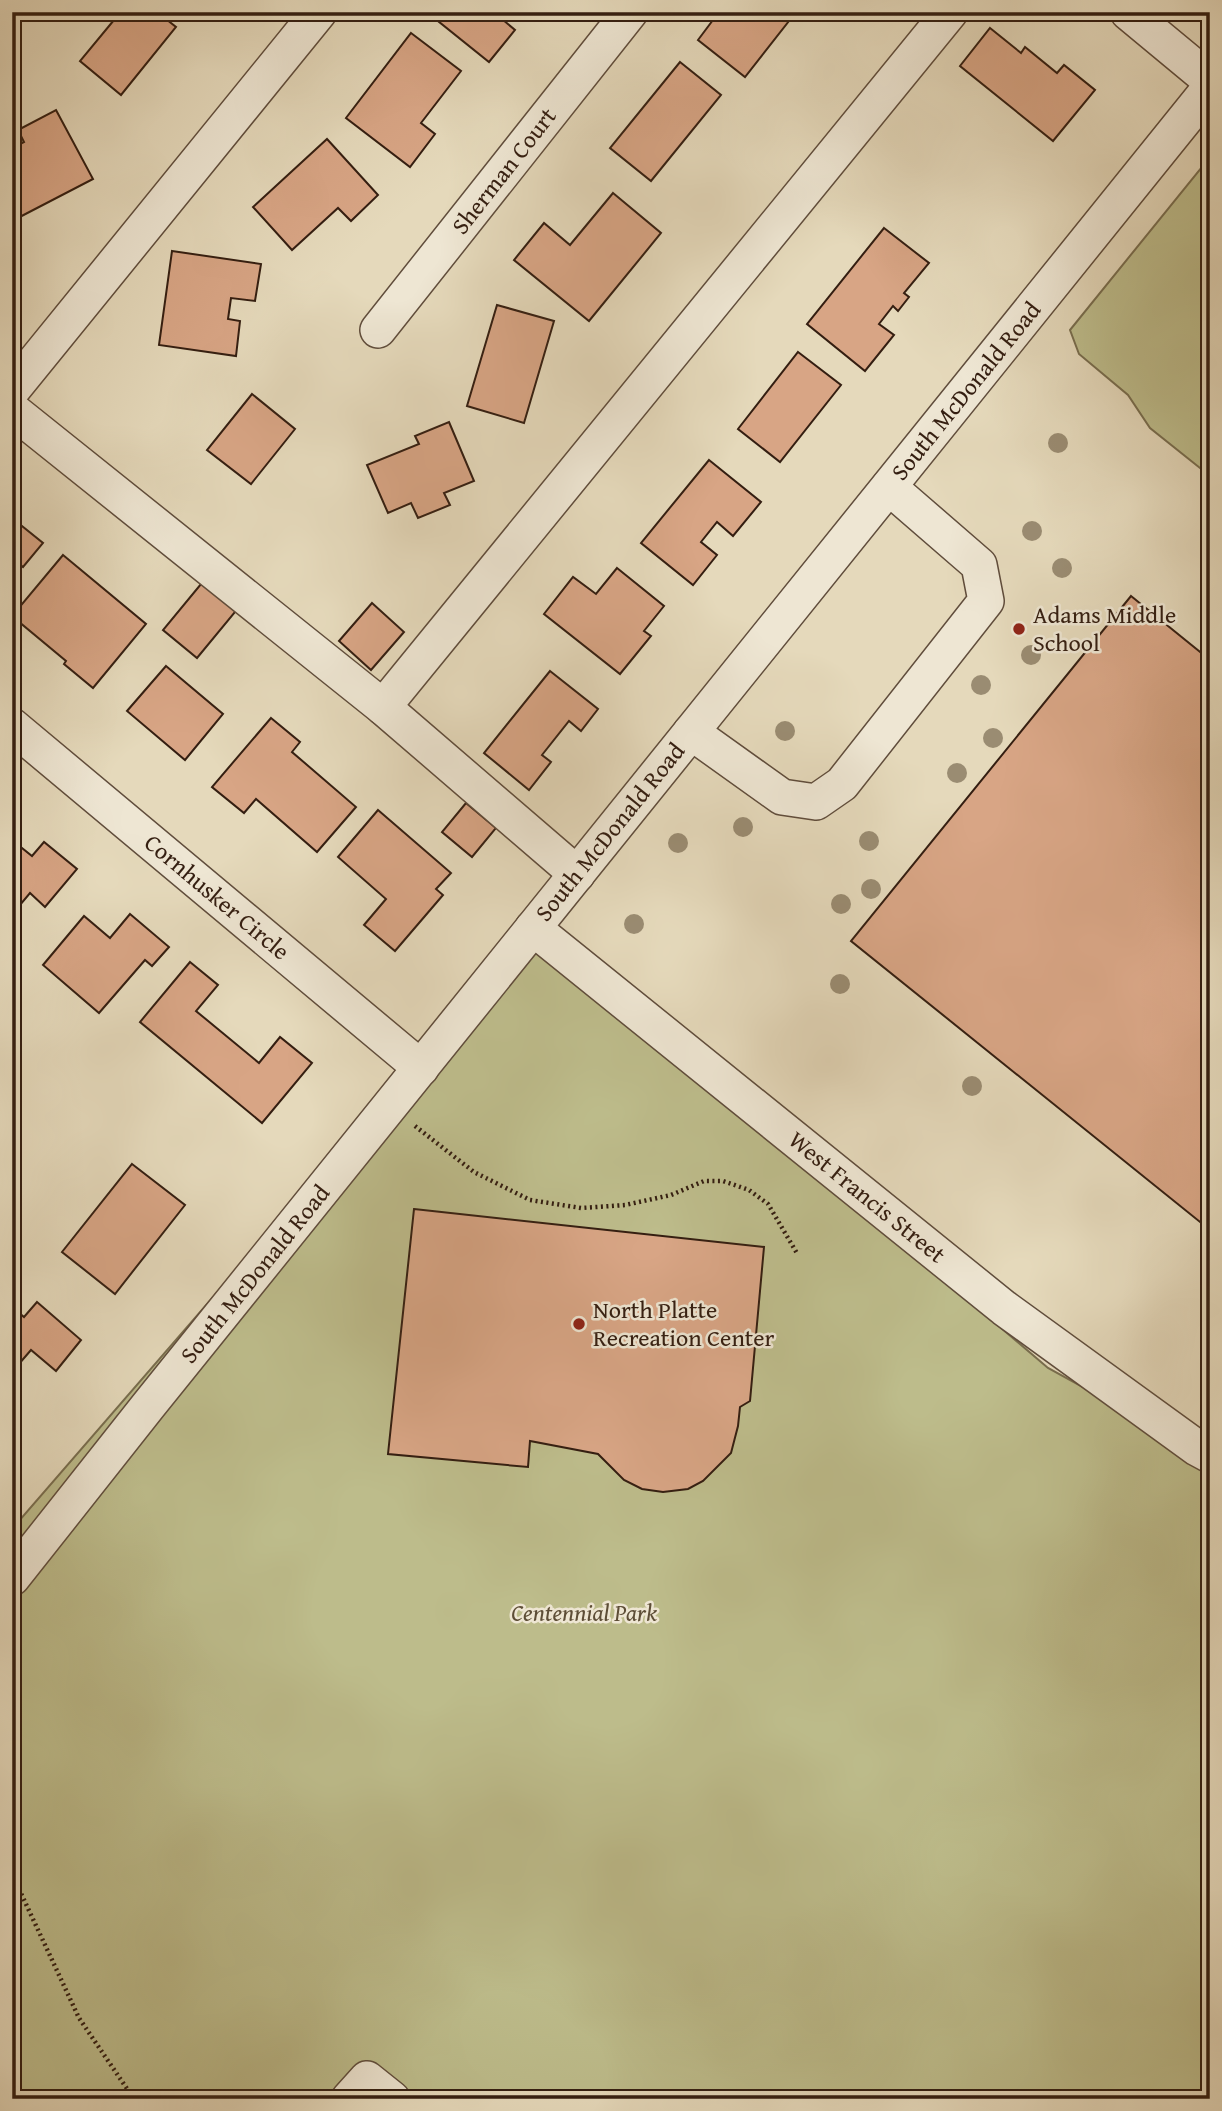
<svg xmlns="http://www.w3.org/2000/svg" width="1222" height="2111" viewBox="0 0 1222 2111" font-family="'Gentium Book Plus',serif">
<rect width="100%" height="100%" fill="#e5d9bb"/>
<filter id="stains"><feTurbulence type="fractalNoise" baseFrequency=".00286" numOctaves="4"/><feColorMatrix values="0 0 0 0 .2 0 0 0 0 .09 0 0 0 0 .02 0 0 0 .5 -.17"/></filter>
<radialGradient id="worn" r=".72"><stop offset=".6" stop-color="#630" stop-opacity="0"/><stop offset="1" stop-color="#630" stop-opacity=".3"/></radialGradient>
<g fill="#bdbc8b" stroke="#786d4e" stroke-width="2">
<path d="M1210,157V476L1150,428L1128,395L1079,354L1070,330Z"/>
<path d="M533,928L1048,1368L1210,1457V2099H12V1529Z"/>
</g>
<g fill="#d8a585" stroke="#341e11" stroke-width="2">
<path d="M105,12H157L176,27L121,95L80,61L114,20Z"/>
<path d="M437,12H507L502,19L515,30L489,62L433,17Z"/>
<path d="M719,12H796L745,77L698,40Z"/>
<path d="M990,28L1021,53L1025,47L1057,73L1064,65L1095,90L1053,141L960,66Z"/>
<path d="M411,33L461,71L421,123L435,134L410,167L346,118Z"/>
<path d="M680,62L721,95L651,181L610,148Z"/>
<path d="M56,110L93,179L12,221V148L24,142L18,130Z"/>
<path d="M327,139L378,195L351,221L338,208L292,250L253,207Z"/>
<path d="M613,193L661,233L589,321L514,260L544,223L570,245Z"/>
<path d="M884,228L929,263L904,293L909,297L898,311L893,306L879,324L894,335L865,371L807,324Z"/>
<path d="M172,251L261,264L255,301L231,298L228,319L240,321L236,356L159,345Z"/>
<path d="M497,305L554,321L524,423L467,406Z"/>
<path d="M798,352L841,385L780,462L738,429Z"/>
<path d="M252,394L295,429L251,484L207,450Z"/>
<path d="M449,422L474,481L444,493L450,505L418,518L411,503L388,513L367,465L419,444L415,436Z"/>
<path d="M709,460L761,502L733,536L717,522L701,542L717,555L693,585L641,543Z"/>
<path d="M12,518L43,543L23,567L12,558Z"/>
<path d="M63,555L146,624L93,688L64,664L66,661L12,616Z"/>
<path d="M617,568L664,606L644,631L651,636L620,674L544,614L573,577L596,594Z"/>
<path d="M206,578L240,606L197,658L163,630Z"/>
<path d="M1131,596L1210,660V1230L851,941Z"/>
<path d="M372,603L404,632L371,670L339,641Z"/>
<path d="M166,666L223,714L185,760L127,711Z"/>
<path d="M550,671L598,709L581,731L569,721L542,755L551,762L529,790L484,753Z"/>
<path d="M271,718L300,742L292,752L356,807L317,852L256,799L244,813L212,787Z"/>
<path d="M466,803L496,828L472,857L442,832Z"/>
<path d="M378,810L451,873L436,889L443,895L395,951L364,925L386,899L338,857Z"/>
<path d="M12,840L32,856L44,842L77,869L45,907L30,893L15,911L12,909Z"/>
<path d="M130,914L169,947L152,966L145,960L99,1013L43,965L84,916L110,938Z"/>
<path d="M190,962L218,985L196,1011L259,1063L280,1037L312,1063L262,1123L140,1022Z"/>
<path d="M132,1164L185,1205L115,1294L62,1252Z"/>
<path d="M414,1209L764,1247L750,1401L740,1407L738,1426L731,1453L703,1481L688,1489L663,1492L642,1489L624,1480L598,1454L530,1441L528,1467L388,1454Z"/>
<path d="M37,1302L81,1340L56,1371L31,1350L12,1372V1307L24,1317Z"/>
</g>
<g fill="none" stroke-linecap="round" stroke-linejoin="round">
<g stroke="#604d3c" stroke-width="38">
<g id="minor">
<path d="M1128,12L1210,80"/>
<path d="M378,330L630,12"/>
<path d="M12,390L319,12"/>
<path d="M12,410L383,707L577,874"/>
<path d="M383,707L950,12"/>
<path d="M12,726L421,1068"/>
<path d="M691,732L782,797L816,802L842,784L986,601L979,565L889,487"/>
<path d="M533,928L1004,1308L1197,1448L1210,1455"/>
<path d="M12,1578L148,1406L1210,88"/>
<path d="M349,2099L367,2079L392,2099"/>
</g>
</g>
<g stroke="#341e11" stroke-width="4.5" stroke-dasharray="2 3.5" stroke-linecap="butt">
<path d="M415,1126L474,1172L530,1200L581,1208L625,1205L671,1195L704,1181H723L749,1190L768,1204L798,1255"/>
<path d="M12,1874L79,2018L134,2099"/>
</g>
<use href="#minor" stroke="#eee6d3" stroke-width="35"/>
</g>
<g fill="#9a8c72">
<circle cx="1058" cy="443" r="10"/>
<circle cx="1032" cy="531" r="10"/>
<circle cx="1062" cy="568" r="10"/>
<circle cx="1031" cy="655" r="10"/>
<circle cx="981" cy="685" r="10"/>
<circle cx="785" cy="731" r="10"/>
<circle cx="993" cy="738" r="10"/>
<circle cx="957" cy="773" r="10"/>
<circle cx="743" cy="827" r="10"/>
<circle cx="869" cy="841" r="10"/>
<circle cx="678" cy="843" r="10"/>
<circle cx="871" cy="889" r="10"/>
<circle cx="841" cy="904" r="10"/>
<circle cx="634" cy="924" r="10"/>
<circle cx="840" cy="984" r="10"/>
<circle cx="972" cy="1086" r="10"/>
</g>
<g fill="#8f2418" stroke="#eee6d3" stroke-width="2.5">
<circle cx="1019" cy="629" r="7"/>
<circle cx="579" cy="1324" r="7"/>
</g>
<g text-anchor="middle" stroke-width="5" stroke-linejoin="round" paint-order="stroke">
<g font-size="24" fill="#341e11" stroke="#eee6d3">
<text transform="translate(504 171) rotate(-52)" y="8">Sherman Court</text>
<text transform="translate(966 391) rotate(-51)" y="8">South McDonald Road</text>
<text transform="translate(610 832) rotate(-51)" y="8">South McDonald Road</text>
<text transform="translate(217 897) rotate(40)" y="8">Cornhusker Circle</text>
<text transform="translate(867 1197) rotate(39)" y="8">West Francis Street</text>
<text transform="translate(255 1274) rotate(-51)" y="8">South McDonald Road</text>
</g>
<g font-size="24" fill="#341e11" stroke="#eee6d3" text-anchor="start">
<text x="1033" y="623">Adams Middle<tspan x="1033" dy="28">School</tspan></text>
<text x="593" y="1318">North Platte<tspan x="593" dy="28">Recreation Center</tspan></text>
</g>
<g font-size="24" font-style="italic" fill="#5d4d36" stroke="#eee6d3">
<text x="584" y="1621">Centennial Park</text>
</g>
</g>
<rect width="1222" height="2111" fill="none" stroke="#e5d9bb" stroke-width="42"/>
<rect x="14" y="14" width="1194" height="2083" fill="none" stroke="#341e11" stroke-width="3.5"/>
<rect x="21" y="21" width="1180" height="2069" fill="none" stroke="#341e11" stroke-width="2"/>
<rect width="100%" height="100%" filter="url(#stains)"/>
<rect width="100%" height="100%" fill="url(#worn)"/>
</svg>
